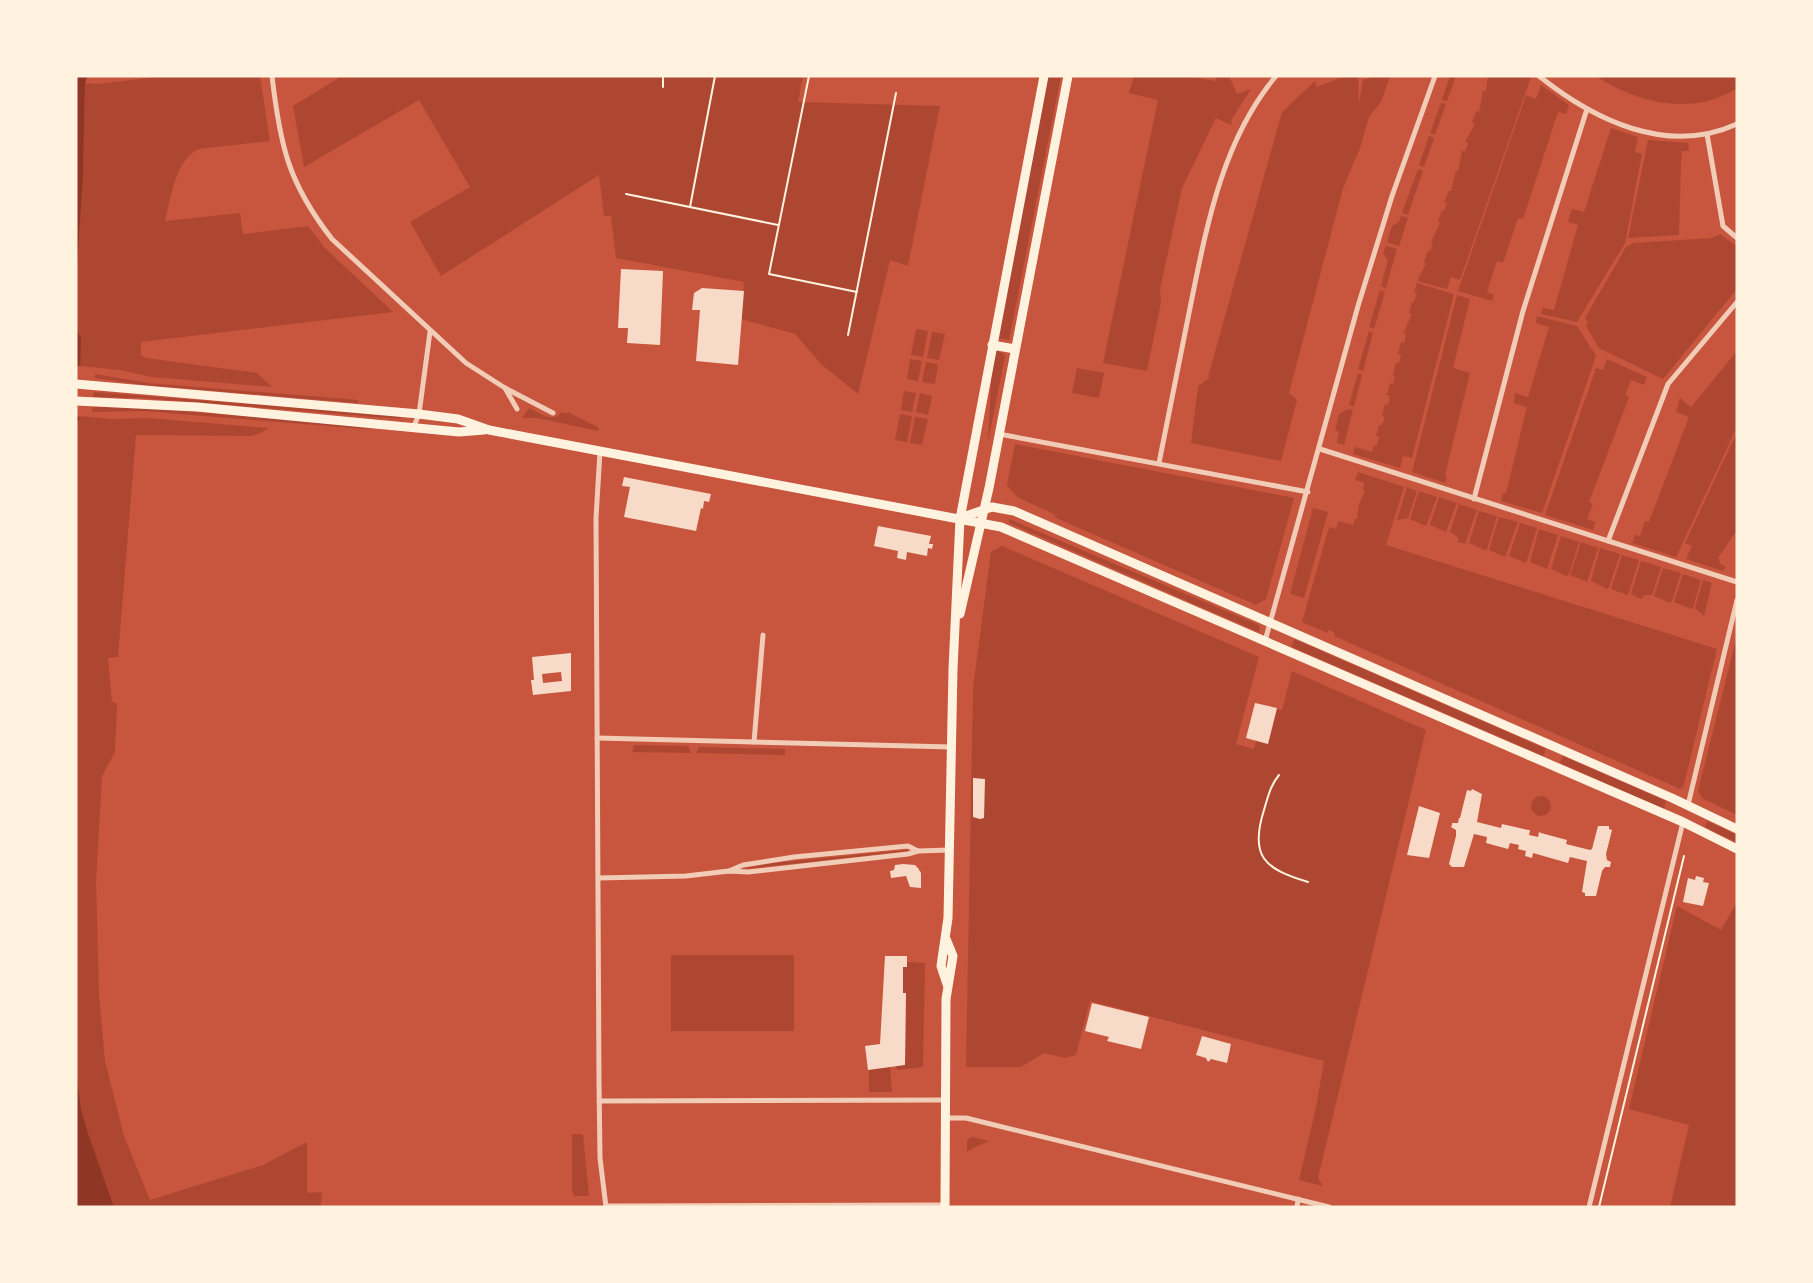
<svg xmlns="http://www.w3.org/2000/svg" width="1813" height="1283" viewBox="0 0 1813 1283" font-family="'Roboto Condensed',sans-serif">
<rect width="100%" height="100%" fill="#c8553d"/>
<g fill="#ae4732">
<path d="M163,76H260L270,141L199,149C175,160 171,198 165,221L240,213L243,234L308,226L325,248L393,312L141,342V355L146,358L257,373L272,387L152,377L120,370L80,366L81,338L76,328V283L83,178L85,83L98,84Z"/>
<path d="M342,76H803L798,102L940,106L908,266L890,260L858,394L822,365L795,334L741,319L744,282L616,258L611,216H604L599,175L441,276L410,222L470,187L419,100L304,167L293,106Z"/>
<path d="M1048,76H1061L1009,340L997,338Z"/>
<path d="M1134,76H1187L1216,81L1217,76H1229L1237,94L1251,89L1232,119L1231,125L1216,118L1182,188L1160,289L1161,302L1147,371L1103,363L1158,100L1129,93Z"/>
<path d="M1346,76H1358L1359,103L1363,80L1370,78V76H1390L1381,102L1369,117L1360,148L1343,188L1289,393L1297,400L1281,461L1191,443L1198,386L1211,377H1208L1282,112L1315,81L1316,87Z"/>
<path d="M1450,76H1456L1447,101L1442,100Z"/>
<path d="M1488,76L1531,77L1460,280L1451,277L1447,289L1417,281L1426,264L1424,262L1428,251H1430L1433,243L1431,242L1440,223L1438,222L1442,210L1444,211L1447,203L1444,202L1449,191H1451L1456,171H1458L1462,151H1465L1468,143L1465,142L1475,124L1472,122L1476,111L1479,112L1483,91H1486Z"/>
<path d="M1596,76H1737V88C1693,117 1637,103 1596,76Z"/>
<path d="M1541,85L1569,105L1566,114L1558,112L1523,219L1518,218L1503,263L1497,261L1487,292L1494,295L1492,301L1458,291L1526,95L1536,99Z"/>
<path d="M1441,103L1446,104L1435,135L1430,133Z"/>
<path d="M1611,128L1638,137L1635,152L1642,154L1625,243L1577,322L1541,314L1543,308L1554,310L1578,225L1568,222L1572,209L1584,212Z"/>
<path d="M1429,136L1434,138L1424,167L1419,165Z"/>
<path d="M1648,140L1688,143L1689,151H1682L1681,161L1679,235L1628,238Z"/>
<path d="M1418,169L1423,171L1408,215L1402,213Z"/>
<path d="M1401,216L1408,218L1399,246L1387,242L1392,226L1399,222Z"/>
<path d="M1720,234L1736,246L1737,289L1663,379L1599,348L1586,326L1588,322L1585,318L1626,247L1633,243L1712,238Z"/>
<path d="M1386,246L1397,249L1386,288L1381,286L1388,260L1383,253Z"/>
<path d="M1417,283L1454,294L1412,458L1403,456L1400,468L1353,454L1355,447L1372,452L1374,445L1377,446L1379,437L1376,436L1379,425H1382L1385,417L1382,416L1385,404L1388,405L1390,396L1387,395L1390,383L1393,384L1395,376L1393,375L1396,363H1399L1401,355L1398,354L1401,342L1404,343L1406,334H1403L1412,314L1409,313L1412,302H1414L1417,293L1414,292Z"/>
<path d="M1380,290L1385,292L1374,329L1369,327Z"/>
<path d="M1457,295L1470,299L1453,368L1470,373L1445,475L1447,476L1445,483L1412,472Z"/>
<path d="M1537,316L1577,326L1596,356L1542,513L1501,501L1503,493H1506L1527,407L1514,403L1515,393L1528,397L1549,327L1536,323Z"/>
<path d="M916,329L928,331L923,357L911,355Z"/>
<path d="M1369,331L1373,333L1363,371L1358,369Z"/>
<path d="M932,332L945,334L939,360L927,358Z"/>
<path d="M998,351L1003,353L1005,357L988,442L992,362L995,352Z"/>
<path d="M1737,351V427L1676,557L1632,543L1635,535L1640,536L1645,521L1649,522L1689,417L1676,412L1680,398L1691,407Z"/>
<path d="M910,359L922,361L918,381L907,379Z"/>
<path d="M1607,359L1647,377L1644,385L1631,380L1625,395L1629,397L1589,502L1593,504L1587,519L1595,522L1593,530L1545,515L1596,368L1603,370Z"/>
<path d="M926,362L938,364L935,384L922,382Z"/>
<path d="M1077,368L1104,373L1099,398L1072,393Z"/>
<path d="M1358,373L1362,375L1354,407L1349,405Z"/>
<path d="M95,374L148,383L358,400V403L144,385L95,378Z"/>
<path d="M904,391L916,393L912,412L901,410Z"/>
<path d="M94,392L378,414L400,416L401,419L143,398L93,397Z"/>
<path d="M920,393L932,396L928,415L916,412Z"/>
<path d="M93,407L146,408L377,427L364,429L143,411L92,412Z"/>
<path d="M529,408C540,413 553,424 562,412L567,414L568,412L599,428L598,431L537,418H522Z"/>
<path d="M1348,409L1353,410L1344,445L1337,443L1339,432L1335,430L1339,414Z"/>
<path d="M900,414L912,416L907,442L895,440Z"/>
<path d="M79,416L112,419L148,418L268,428L261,433L251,436L136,435L118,657L108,658L112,701L117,704L115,752L102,776L96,882L99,994L105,1061L124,1136L150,1200L263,1165L307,1142V1193L322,1192L321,1207H114L88,1133L81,1109L76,1069V423Z"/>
<path d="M915,417L928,419L922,445L910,443Z"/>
<path d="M1737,432V530L1718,558L1720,560L1719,563L1726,567L1723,571L1686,559L1692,546L1685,543Z"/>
<path d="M1015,444L1294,498L1266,599L1256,605L1056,518L1054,514L1017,497L1007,485Z"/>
<path d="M1358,472L1404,487L1386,545L1717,649L1683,788L1680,789L1334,636L1335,633L1329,630L1327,633L1302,622L1329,527L1336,529L1338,521L1353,525L1355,519H1357L1359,504L1365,491L1363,490L1364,483L1355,480Z"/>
<path d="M1407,487L1417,491L1408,518L1397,520Z"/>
<path d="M1419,491L1437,497L1426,526L1410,519Z"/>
<path d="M1439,497L1457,503L1446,532L1430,525Z"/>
<path d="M1459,504L1477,510L1465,544L1458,542V537L1450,532Z"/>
<path d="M1313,508L1328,512L1304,598L1290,594Z"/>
<path d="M1479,511L1497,516L1487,549L1485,550L1469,543Z"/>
<path d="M1499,517L1518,522L1505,557L1489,550Z"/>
<path d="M1009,519L1259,625L1260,628L1259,632L1256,631L1009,523Z"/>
<path d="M1520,523L1537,528L1526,563L1509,556Z"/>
<path d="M1539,529L1558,535L1547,569L1530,562Z"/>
<path d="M1561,536L1579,542L1569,574L1566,576L1551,569Z"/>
<path d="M1581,542L1598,548L1587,582L1570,575Z"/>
<path d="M1002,546L1259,657L1236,744L1254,749L1256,741L1268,744L1277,709L1282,710L1292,671L1426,730L1318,1178L1323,1186L1299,1180L1316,1107L1324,1061L1090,1001L1076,1055L1065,1058L1044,1053L1021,1067H966L973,688L991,552Z"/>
<path d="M1600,548L1620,554L1609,587L1607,589L1591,581Z"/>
<path d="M1622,555L1639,560L1628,595L1613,590L1611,588Z"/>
<path d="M1641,561L1661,567L1652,595H1644L1641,599L1631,594Z"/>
<path d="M1663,568L1681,573L1672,601L1670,603L1654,596Z"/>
<path d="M1683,574L1701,580L1693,608L1691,609L1674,602Z"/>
<path d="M1703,580L1712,583L1704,616L1695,608Z"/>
<path d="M1737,635V815L1702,798L1698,791Z"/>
<path d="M1294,639L1546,749L1543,756L1292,647Z"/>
<path d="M634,745L688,746L691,753L632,752Z"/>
<path d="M699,747L785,749V755L696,753Z"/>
<path d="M1563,756L1666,801L1664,809L1560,763Z"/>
<circle cx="1541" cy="806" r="10"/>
<path d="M1707,821L1737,835V843L1705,827Z"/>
<path d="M908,850V851L743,869L773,863Z"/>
<path d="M1737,902V1207H1670L1689,1125L1629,1109L1677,906L1721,930Z"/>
<rect x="671" y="955" width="123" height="76"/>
<path d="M907,962L925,963L923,1067L897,1070L896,1066L905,1064L906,993H903V967Z"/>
<path d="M890,1067L892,1092H869V1070Z"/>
<path d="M572,1134H583L589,1196H574L572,1190Z"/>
<path d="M972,1137L989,1141L967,1151V1140Z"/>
</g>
<g fill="#8f3625">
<path d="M76,76H88L85,83L83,178L76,283Z"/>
<path d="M76,328L81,338L79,419L76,423Z"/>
<path d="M76,1069L81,1109L88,1133L114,1207H76Z"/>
</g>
<path fill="#c8553d" d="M76,366H83L81,417L76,416Z"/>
<g fill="#f7dbc8" fill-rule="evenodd">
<path d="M621,269L663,271L660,345L627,343L628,328H618Z"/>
<path d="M702,288L744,291L738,365L696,361L700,310H692L694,293Z"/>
<path d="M624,477L711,494L709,502L704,501L703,509L701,508L696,531L624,517L630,487L622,486Z"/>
<path d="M878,526L931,536L929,544H933L932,549L928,548L927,556L907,552L906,560L897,558L898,551L874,546Z"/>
<path d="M571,653V691L533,695L531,680H534L532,657ZM561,672L562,681L543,683L542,674Z"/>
<path d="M1255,703L1277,708L1268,744L1246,738Z"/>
<path d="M973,778L985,779L984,818L980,819L973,817Z"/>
<path d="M1472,789L1482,794L1477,822L1501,828L1502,824L1528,830H1530L1529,835L1538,837L1539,832L1541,833L1567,840L1566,844L1590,850L1592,849L1598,826H1609V829L1612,830L1606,854L1607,860L1611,862L1610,867H1605L1602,871L1596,896H1585V893L1582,892L1587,861L1570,857L1568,863L1533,853L1532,858L1525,856L1526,851L1518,849L1519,845L1510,843L1508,849L1486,843L1487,837L1474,834L1464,867H1452L1449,864L1456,836V830L1451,827L1452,825V823H1458L1459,818H1460L1467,790L1471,791Z"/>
<path d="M1419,806L1440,813L1429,858L1407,855Z"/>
<path d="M903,864L915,865L918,868L921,873V888L910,887L906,876L891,878L890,871L894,870L895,865Z"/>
<path d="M1696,876L1704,878L1703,882L1709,883L1703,906L1683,902L1688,878L1695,880Z"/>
<path d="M885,956H907V967H903V993H906L905,1065L868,1070L865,1046L880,1044Z"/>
<path d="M1092,1003L1149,1017L1141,1049L1107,1041L1109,1037L1085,1031Z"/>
<path d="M1202,1036L1231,1044L1227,1063L1211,1059L1208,1062L1206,1058L1196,1055Z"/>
</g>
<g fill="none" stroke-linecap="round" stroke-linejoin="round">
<g stroke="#fff3e0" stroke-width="2">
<path d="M663,76V87"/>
<path d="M809,76L769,274L857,292"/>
<path d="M626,194L778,225"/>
<path d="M690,207L715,76"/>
<path d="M848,335L896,93"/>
<path d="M1279,775C1270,786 1268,797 1264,810C1249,857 1265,869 1308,882"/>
<path d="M1599,1207L1684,856"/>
</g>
<g stroke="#f1ccb7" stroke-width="5">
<path d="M272,76C280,145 288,183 332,239L466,363L505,388L553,413"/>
<path d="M1539,76C1594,120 1667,156 1737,124"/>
<path d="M1707,134L1723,226L1737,238"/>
<path d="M505,388L517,409"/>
<path d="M414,426L419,414L430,332"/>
<path d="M999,434L1308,492"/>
<path d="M1320,449L1737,582"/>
<path d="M600,451L596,518L599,1082L600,1158L606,1207"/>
<path d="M1159,463C1170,410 1180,356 1191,303C1207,224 1223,139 1276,76"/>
<path d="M1474,499L1523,311L1587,109"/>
<path d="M1608,541L1668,384L1737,302"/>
<path d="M1265,641L1358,306L1392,196L1435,76"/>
<path d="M597,738L951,747"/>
<path d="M754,742L763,635"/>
<path d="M1688,805L1737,600"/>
<path d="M729,871L743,865L794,857L908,846L918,851"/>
<path d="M599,878L686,876L729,871L748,872L908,854L918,851L949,850"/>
<path d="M599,1101L946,1100"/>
<path d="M946,1118H966L1329,1207"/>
<path d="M606,1206L945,1205"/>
<path d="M1297,1207L1298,1199"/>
<path d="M1589,1207L1683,822"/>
</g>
<g stroke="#fff3e0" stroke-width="9">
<path d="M992,345L1015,349"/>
<path d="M76,384L419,414L458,419L489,430L1001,527L1683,822L1737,849"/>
<path d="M76,401L197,407L459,432L484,430"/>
<path d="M960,518L992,507L1014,511L1672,798L1737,829"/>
<path d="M960,614L989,488L1068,76"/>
<path d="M947,984L941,966L948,918L953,669L960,519L1044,76"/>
<path d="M945,1207L946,999L953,956L946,939"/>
</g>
</g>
<rect width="1813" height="1283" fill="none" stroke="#fff3e0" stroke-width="155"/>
</svg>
